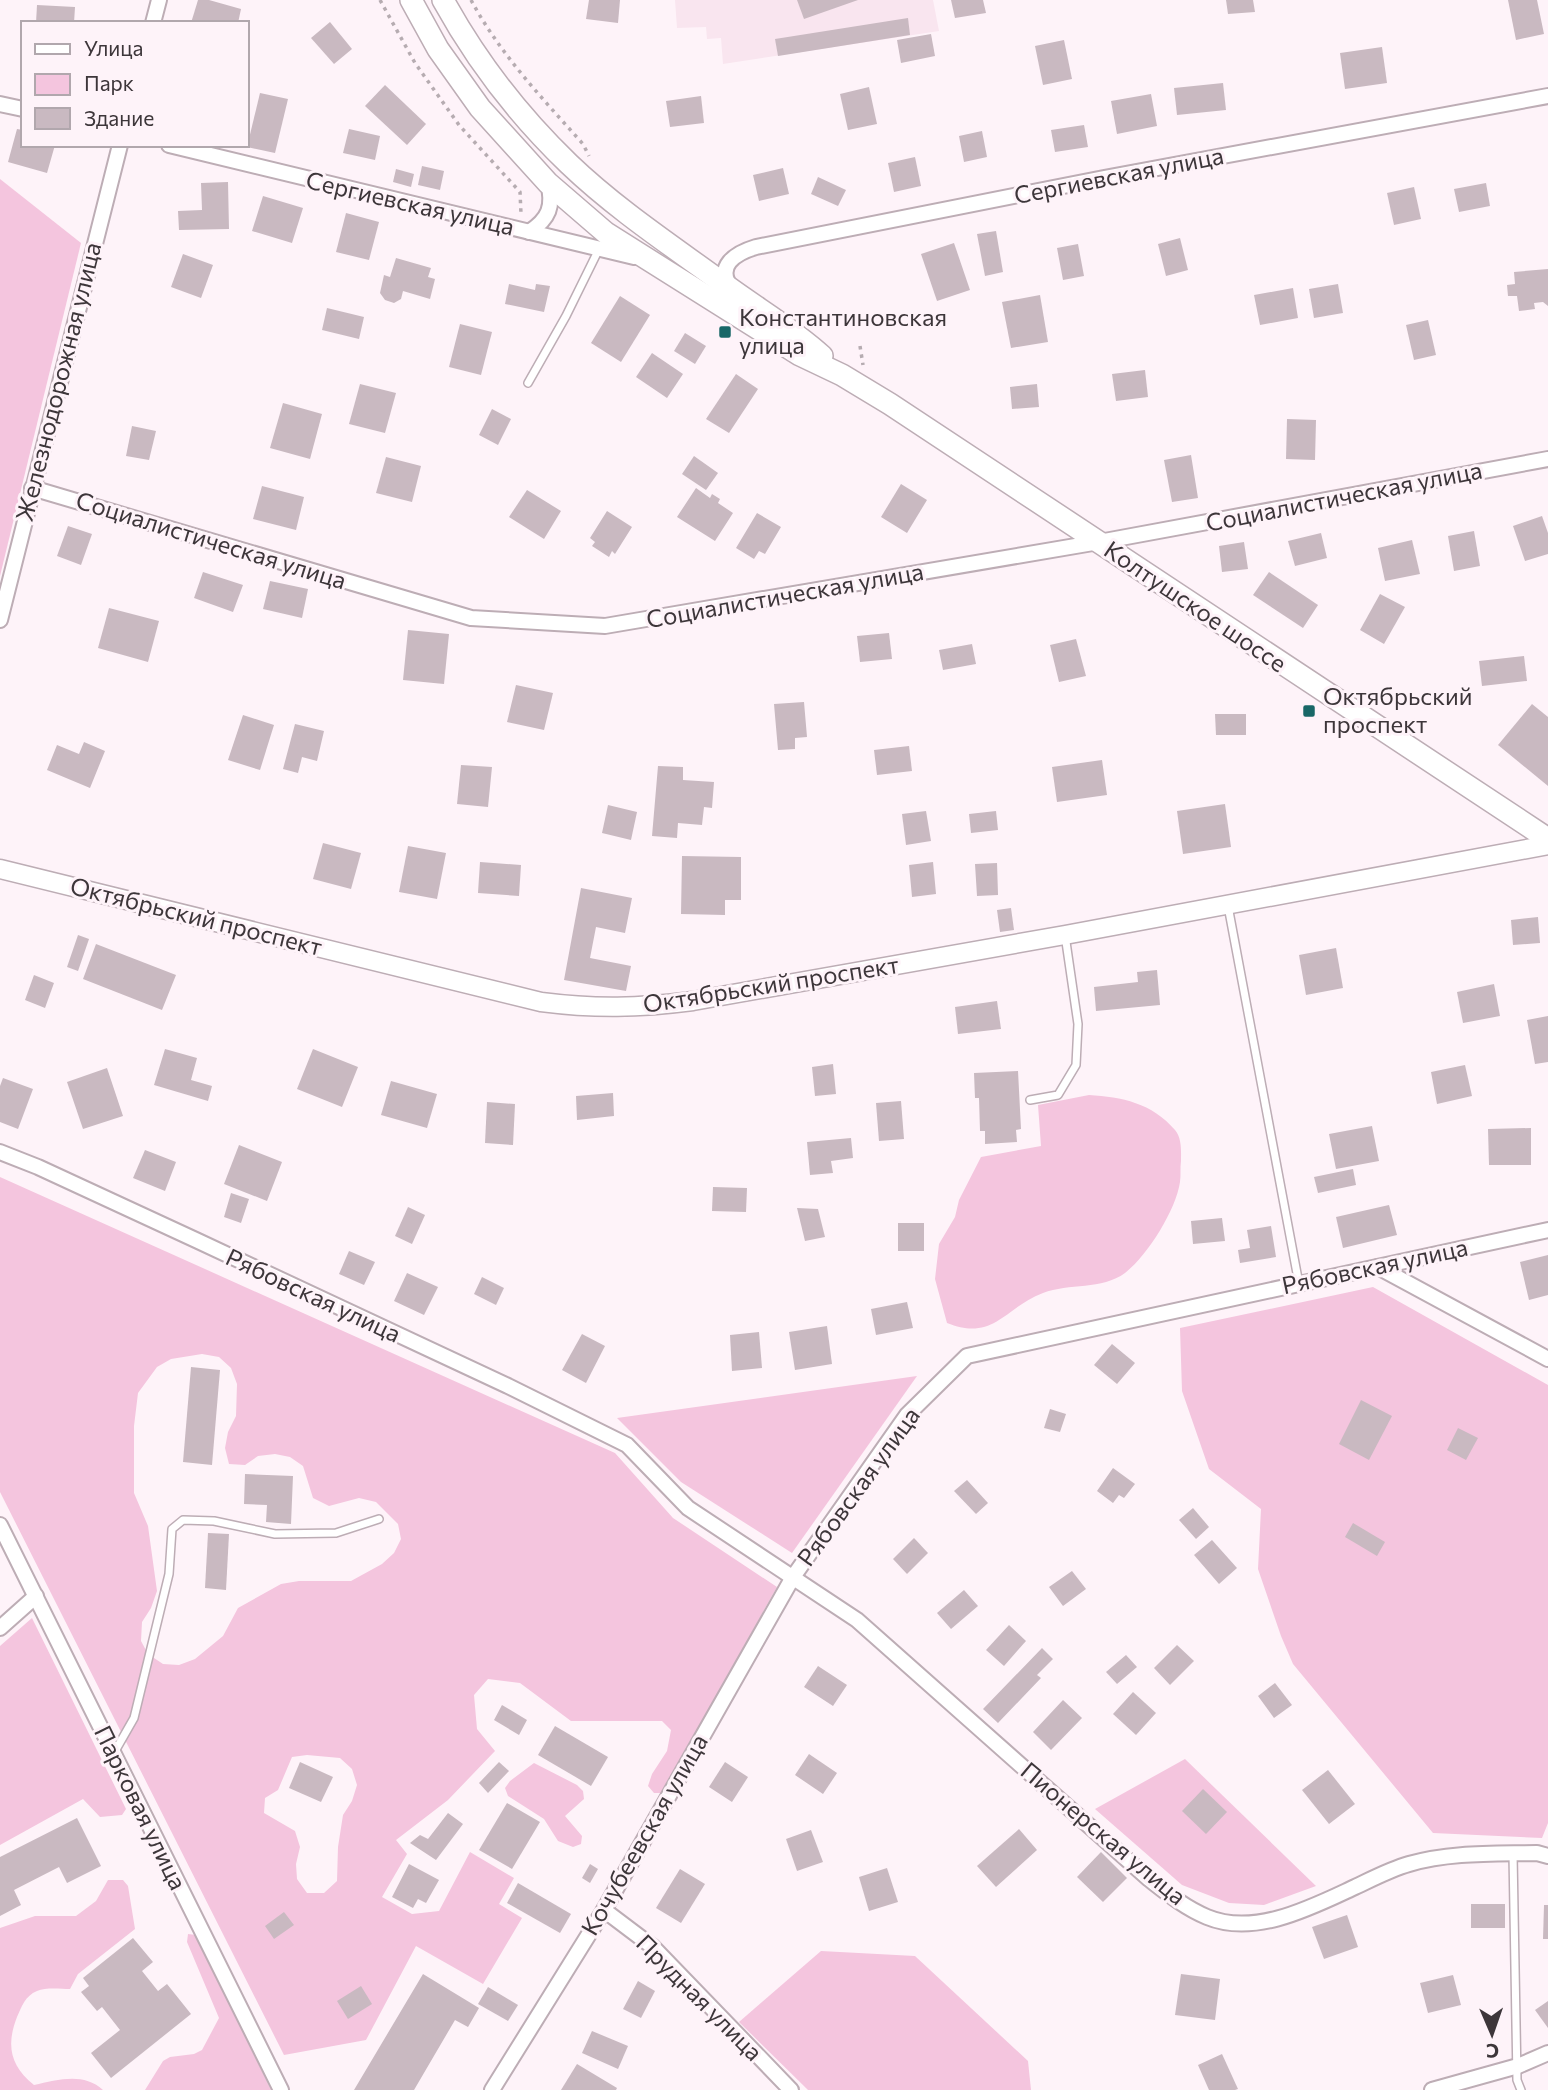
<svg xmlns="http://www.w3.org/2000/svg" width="1548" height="2090" viewBox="0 0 1548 2090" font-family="Commissioner,sans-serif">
<rect width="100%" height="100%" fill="#fef3f9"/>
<path fill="#f9e5ef" d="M675,0H933L939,31L723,64L721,38L707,39L706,27L677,28Z"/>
<g fill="#f4c5de" fill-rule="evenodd">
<path d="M0,179L81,243L0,576Z"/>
<path d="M1089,1095C1122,1097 1152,1103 1175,1130C1182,1138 1181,1151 1181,1161C1180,1168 1181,1175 1180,1182C1176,1210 1147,1256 1125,1273C1102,1290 1069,1283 1043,1293C1005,1307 994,1342 947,1323L935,1279L939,1244L955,1217L959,1200L981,1157L1041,1146L1038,1105Z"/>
<path d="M0,1177L615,1453L673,1518L777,1587L662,1793H654L648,1786L652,1774L667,1751L671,1730L662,1721H571L520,1683L488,1679L474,1695L477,1729L495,1751L448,1800L396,1840L407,1854L382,1897L412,1914L439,1911L470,1852L514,1878L499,1904L522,1918L483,1984L416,1946L366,2040L284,2055L0,1492ZM202,1354L219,1357L231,1368L237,1384L236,1416L228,1432L225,1448L229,1464L245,1465L258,1456L275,1454L290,1457L303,1466L313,1498L329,1506L359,1498L376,1502L398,1524L401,1539L394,1553L382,1564L351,1581H299L281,1584L238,1608L223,1636L195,1659L179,1665L163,1664L148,1654L141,1641L142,1622L151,1608L157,1591L148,1526L134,1493V1426L138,1393L157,1367L171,1359ZM307,1755L340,1758L352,1769L357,1785L352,1801L343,1815L338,1847L337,1881L324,1893H307L297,1879L296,1864L300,1847L295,1831L264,1813L265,1798L278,1790L292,1757Z"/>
<path d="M1373,1287L1548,1385V1823L1542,1838L1433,1833L1293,1664L1281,1636L1258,1569L1261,1509L1209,1469L1182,1391L1180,1328Z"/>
<path d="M917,1376L792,1553L681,1482L617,1418Z"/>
<path d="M32,1618L126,1809L122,1815L100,1817L83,1799L0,1845V1646Z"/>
<path d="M1185,1759L1316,1886L1264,1905L1229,1903L1182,1885L1095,1809Z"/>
<path d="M534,1763L577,1785L583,1791L584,1799L565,1816L582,1836L581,1844L573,1847L558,1841L544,1819L508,1796L505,1788L510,1781Z"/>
<path d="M108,1880H123L128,1886L135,1929L78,1974L70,1989C61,1989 46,1987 37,1991C25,1996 22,2006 17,2017C6,2045 10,2066 34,2085C58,2080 83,2072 103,2090H0V1928L35,1916H76L96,1901Z"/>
<path d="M188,1934L196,1935L271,2090H145L163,2061L170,2057L194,2054L202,2050L219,2018L187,1942Z"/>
<path d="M821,1951L915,1956L1028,2061L1031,2090H808L739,2022Z"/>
</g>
<g fill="#c9b9c1">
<path d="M198,0H209L241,9L238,23H191Z"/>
<path d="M589,0H620L618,23L586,19Z"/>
<path d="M797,0H858L804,19Z"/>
<path d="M951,0H983L986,13L955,18Z"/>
<path d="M1226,0H1253L1255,12L1228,14Z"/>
<path d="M1508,0H1537L1544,34L1516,40Z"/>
<path d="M37,5L75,7L74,23H36Z"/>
<path d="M908,18L910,35L778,56L775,39Z"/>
<path d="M330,22L352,49L334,64L311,38Z"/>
<path d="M931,34L935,56L901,63L897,40Z"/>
<path d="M1064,40L1072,79L1043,85L1035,46Z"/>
<path d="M1382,47L1387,83L1345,89L1340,53Z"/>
<path d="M1223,83L1226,110L1177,115L1174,88Z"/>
<path d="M385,85L426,124L407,145L365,106Z"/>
<path d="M869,87L877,124L848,130L840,94Z"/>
<path d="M260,93L288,99L275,153L247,147Z"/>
<path d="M1151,94L1157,126L1117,134L1111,101Z"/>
<path d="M701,96L704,123L670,127L666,101Z"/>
<path d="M1084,125L1088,147L1055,152L1051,130Z"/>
<path d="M17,129L23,130V145H55L47,173L8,162Z"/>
<path d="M349,129L380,136L375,160L343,153Z"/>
<path d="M982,131L987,157L964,162L959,136Z"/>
<path d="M915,157L921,186L894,192L888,163Z"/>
<path d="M422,166L444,171L440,190L418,185Z"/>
<path d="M783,168L789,194L759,201L753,175Z"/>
<path d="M396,169L414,174L411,187L393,182Z"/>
<path d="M818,177L846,190L838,206L811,194Z"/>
<path d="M228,182L229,229L179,230L178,211L202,210L201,183Z"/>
<path d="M1486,183L1490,206L1459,212L1454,189Z"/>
<path d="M1414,187L1421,219L1394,225L1387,193Z"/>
<path d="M263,196L303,208L292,243L252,231Z"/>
<path d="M346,213L379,222L369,260L336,252Z"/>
<path d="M996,231L1003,272L985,276L977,234Z"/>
<path d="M1180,238L1188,270L1166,276L1158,244Z"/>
<path d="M954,243L970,290L937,301L921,254Z"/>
<path d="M1078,244L1084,276L1063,280L1057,248Z"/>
<path d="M183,254L213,265L201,298L171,287Z"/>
<path d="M396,258L431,268L428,277L435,279L430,299L403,291L401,299L394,303L385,300L380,293L384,275L390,277Z"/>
<path d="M1548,269V306L1543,302L1534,303L1535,309L1519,311L1517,296H1508L1507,285L1515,284L1514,272Z"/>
<path d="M509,284L535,290L536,284L550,286L544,312L505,304Z"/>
<path d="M1338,284L1343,313L1314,318L1309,289Z"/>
<path d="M1293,288L1298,318L1260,325L1254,295Z"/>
<path d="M1040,295L1048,342L1011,348L1002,302Z"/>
<path d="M620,296L650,315L621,362L591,343Z"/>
<path d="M327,308L364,317L359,339L322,330Z"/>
<path d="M1428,320L1436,355L1414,360L1406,325Z"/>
<path d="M460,324L492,332L481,375L449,367Z"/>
<path d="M685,333L706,346L695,364L674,351Z"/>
<path d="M652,353L683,374L667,398L636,377Z"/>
<path d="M1145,370L1148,397L1116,401L1112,374Z"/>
<path d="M736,374L758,389L729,433L706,419Z"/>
<path d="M360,384L396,393L385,433L349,424Z"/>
<path d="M1037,384L1039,407L1012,409L1010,387Z"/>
<path d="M283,403L322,414L310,459L270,448Z"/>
<path d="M492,409L511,419L498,445L479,435Z"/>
<path d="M1287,419L1316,420L1315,460L1286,459Z"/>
<path d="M132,426L156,431L149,460L126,456Z"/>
<path d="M1191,455L1198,498L1172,502L1164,460Z"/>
<path d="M694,456L718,473L706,490L682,474Z"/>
<path d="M386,457L421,466L412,502L376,493Z"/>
<path d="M901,484L927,500L907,533L881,517Z"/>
<path d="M262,486L304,497L296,530L253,519Z"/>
<path d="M696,488L710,498L712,494L720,499L718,503L733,513L715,541L677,517Z"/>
<path d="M527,490L561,511L544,539L509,517Z"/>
<path d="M607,511L632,527L615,554L612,551L609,557L592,546L595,542L590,538Z"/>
<path d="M757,513L781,527L765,554L759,551L754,559L736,548Z"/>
<path d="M1542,516L1548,533V554L1525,561L1513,526Z"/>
<path d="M68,526L92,534L81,565L57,556Z"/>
<path d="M1474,531L1480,566L1454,571L1448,536Z"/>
<path d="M1321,533L1327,558L1295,566L1288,541Z"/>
<path d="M1412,540L1420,574L1385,581L1378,548Z"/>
<path d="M1244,542L1248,569L1222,572L1219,546Z"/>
<path d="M203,572L243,585L233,612L194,598Z"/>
<path d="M1269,572L1318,605L1303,628L1253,595Z"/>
<path d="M270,581L308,589L302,618L263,609Z"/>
<path d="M1380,594L1405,607L1384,644L1360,630Z"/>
<path d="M109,608L159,621L148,662L98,648Z"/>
<path d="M408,630L449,634L444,684L403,680Z"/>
<path d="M889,633L892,659L860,662L857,636Z"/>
<path d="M1076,639L1086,676L1059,682L1050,645Z"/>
<path d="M972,644L976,664L943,670L939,650Z"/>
<path d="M1524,656L1527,681L1482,686L1479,661Z"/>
<path d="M516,685L553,693L544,730L507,722Z"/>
<path d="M804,702L807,737L795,738V749L778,750L774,704Z"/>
<path d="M1532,704L1548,717V786L1498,745Z"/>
<path d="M1215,714H1246V735H1216Z"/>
<path d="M243,715L274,725L260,770L228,760Z"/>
<path d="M295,724L324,731L317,761L302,757L298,773L283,769Z"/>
<path d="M84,742L105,751L90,788L47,770L57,745L79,754Z"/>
<path d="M909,746L912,771L877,775L874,750Z"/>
<path d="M1102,760L1107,795L1057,802L1052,767Z"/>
<path d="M461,765L492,767L488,807L457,804Z"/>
<path d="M658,766L683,767V780L714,782L712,808L704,807L702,825L678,823L677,838L652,836Z"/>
<path d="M1225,804L1231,847L1183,854L1177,811Z"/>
<path d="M608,805L637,812L631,840L602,833Z"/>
<path d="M926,811L931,841L906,845L902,814Z"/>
<path d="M996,811L998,830L971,833L969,814Z"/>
<path d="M323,843L361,853L351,889L313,879Z"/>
<path d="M408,846L446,853L437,899L399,892Z"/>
<path d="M682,856L741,857V900H725V915L681,914Z"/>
<path d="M480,862L521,865L519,896L478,893Z"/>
<path d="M933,862L936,894L912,897L909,865Z"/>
<path d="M997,863L998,895L977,896L975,864Z"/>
<path d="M581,888L632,898L625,933L596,927L590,958L631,966L626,991L564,980Z"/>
<path d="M1011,908L1014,930L1000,932L997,910Z"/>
<path d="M1538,917L1540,943L1513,945L1511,920Z"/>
<path d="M78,935L89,939L78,971L67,967Z"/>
<path d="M96,944L176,975L162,1010L83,979Z"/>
<path d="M1336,948L1343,988L1306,995L1299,955Z"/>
<path d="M1157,970L1160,1005L1096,1011L1094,987L1138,982L1137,972Z"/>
<path d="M34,975L54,983L45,1008L25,1000Z"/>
<path d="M1494,984L1500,1016L1463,1023L1457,992Z"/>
<path d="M997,1001L1001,1029L958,1034L955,1007Z"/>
<path d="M1548,1016V1062L1535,1064L1527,1020Z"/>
<path d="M165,1049L197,1058L191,1080L212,1086L208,1101L154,1085Z"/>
<path d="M313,1049L358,1067L342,1107L297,1089Z"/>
<path d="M833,1064L836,1094L815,1096L812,1067Z"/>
<path d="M1465,1065L1472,1096L1437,1104L1431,1072Z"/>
<path d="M107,1068L123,1116L83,1129L67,1082Z"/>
<path d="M1018,1071L1021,1129L1016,1130L1017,1142L985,1144V1131H980L979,1098H975L974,1073Z"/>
<path d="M3,1078L33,1089L18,1129L0,1122V1086Z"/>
<path d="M391,1081L437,1094L427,1128L381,1115Z"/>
<path d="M613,1093L614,1116L577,1120L576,1096Z"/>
<path d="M901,1101L904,1139L879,1141L876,1103Z"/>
<path d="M487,1102L515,1104L513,1145L485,1143Z"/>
<path d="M1372,1126L1379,1161L1336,1169L1329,1134Z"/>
<path d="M1531,1128V1165H1489L1488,1129Z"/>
<path d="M851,1138L853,1158L831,1161L833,1173L810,1175L807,1142Z"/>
<path d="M239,1145L282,1162L267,1201L224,1184Z"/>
<path d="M145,1150L176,1162L165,1191L133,1178Z"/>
<path d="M1353,1169L1356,1185L1318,1193L1314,1177Z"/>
<path d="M713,1187L747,1188L746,1212L712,1211Z"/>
<path d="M231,1193L249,1199L241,1223L224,1217Z"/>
<path d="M1389,1205L1397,1235L1343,1248L1336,1217Z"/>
<path d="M408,1207L425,1215L412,1244L395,1236Z"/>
<path d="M797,1208L818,1209L825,1237L805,1241Z"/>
<path d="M1222,1218L1225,1241L1193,1244L1191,1221Z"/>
<rect x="898" y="1223" width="26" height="28"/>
<path d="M1271,1226L1276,1257L1240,1263L1238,1250L1250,1248L1247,1230Z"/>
<path d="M349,1251L375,1262L364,1285L339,1274Z"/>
<path d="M1548,1255V1295L1529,1300L1520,1262Z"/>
<path d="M407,1273L438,1287L424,1315L394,1301Z"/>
<path d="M482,1277L504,1288L496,1305L474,1294Z"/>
<path d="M907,1302L913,1328L876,1335L871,1309Z"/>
<path d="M827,1326L832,1364L795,1370L789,1332Z"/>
<path d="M759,1332L762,1368L732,1371L730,1335Z"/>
<path d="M582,1334L605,1346L586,1383L562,1370Z"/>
<path d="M1112,1344L1135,1363L1117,1384L1094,1365Z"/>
<path d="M191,1367L220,1370L212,1465L183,1462Z"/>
<path d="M1361,1400L1392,1416L1369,1460L1339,1444Z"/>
<path d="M1050,1409L1066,1414L1060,1432L1044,1428Z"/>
<path d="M1458,1428L1478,1438L1466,1460L1447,1450Z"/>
<path d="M1113,1468L1135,1484L1124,1498L1119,1495L1113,1503L1097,1491Z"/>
<path d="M245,1474L293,1476L291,1524L266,1522L267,1505L244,1504Z"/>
<path d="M967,1480L988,1503L976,1514L954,1491Z"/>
<path d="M1193,1508L1209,1527L1196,1539L1179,1520Z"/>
<path d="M1353,1523L1385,1542L1377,1556L1345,1537Z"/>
<path d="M208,1533L229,1534L226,1590L205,1588Z"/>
<path d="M914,1538L928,1553L907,1574L893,1559Z"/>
<path d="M1212,1540L1237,1568L1219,1584L1194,1555Z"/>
<path d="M1072,1571L1086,1589L1063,1606L1049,1587Z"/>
<path d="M964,1590L978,1606L951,1629L937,1613Z"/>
<path d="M1009,1625L1026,1641L1004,1666L986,1650Z"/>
<path d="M1177,1645L1194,1661L1170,1685L1154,1668Z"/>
<path d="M1042,1648L1053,1659L1037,1675L1041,1678L998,1723L983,1709Z"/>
<path d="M1126,1655L1137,1667L1117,1684L1106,1672Z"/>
<path d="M818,1666L847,1685L833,1706L804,1687Z"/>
<path d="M1275,1683L1292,1705L1274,1718L1258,1696Z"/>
<path d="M1133,1692L1156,1713L1136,1735L1113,1714Z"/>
<path d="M1063,1700L1082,1718L1051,1750L1033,1732Z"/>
<path d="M502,1705L527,1720L519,1735L494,1720Z"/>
<path d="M555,1726L608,1757L591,1786L538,1755Z"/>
<path d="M809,1754L837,1773L823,1794L795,1775Z"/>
<path d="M300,1762L333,1777L321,1802L289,1788Z"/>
<path d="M499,1762L509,1771L488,1793L479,1783Z"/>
<path d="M725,1762L748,1777L732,1802L709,1787Z"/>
<path d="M1328,1770L1355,1804L1329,1824L1302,1790Z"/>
<path d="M1203,1789L1227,1812L1206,1834L1182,1811Z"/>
<path d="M507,1803L540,1822L512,1869L479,1850Z"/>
<path d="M448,1813L463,1824L436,1860L410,1843L420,1835L428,1839Z"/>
<path d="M77,1818L101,1866L67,1883L59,1867L14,1890L21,1905L0,1916V1857Z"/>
<path d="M1019,1829L1037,1850L996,1887L977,1866Z"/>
<path d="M811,1830L823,1862L797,1871L786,1839Z"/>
<path d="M1101,1852L1127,1878L1103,1902L1077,1877Z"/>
<path d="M409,1864L439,1880L426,1903L418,1899L413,1908L392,1897Z"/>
<path d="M590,1864L598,1869L590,1883L582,1878Z"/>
<path d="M887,1868L898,1902L869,1911L859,1877Z"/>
<path d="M680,1869L705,1884L681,1923L656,1908Z"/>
<path d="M518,1883L571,1914L560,1933L507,1903Z"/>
<rect x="1471" y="1904" width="34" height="24"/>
<path d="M1544,1905H1548V1939H1543Z"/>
<path d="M284,1912L294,1925L274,1939L265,1926Z"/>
<path d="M1347,1915L1358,1947L1324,1959L1312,1927Z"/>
<path d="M133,1938L153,1962L142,1971L158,1991L167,1984L191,2014L111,2078L91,2053L120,2030L102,2007L97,2011L81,1992L89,1986L83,1978Z"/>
<path d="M423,1974L479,2008L468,2027L455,2020L414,2090H354Z"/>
<path d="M1181,1974L1220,1979L1215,2020L1175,2015Z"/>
<path d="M1453,1975L1461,2005L1428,2013L1420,1983Z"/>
<path d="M638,1981L655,1991L641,2018L623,2009Z"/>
<path d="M361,1986L372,2004L348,2019L337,2001Z"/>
<path d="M488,1987L518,2005L508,2021L478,2004Z"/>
<path d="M1548,2001V2028L1535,2010Z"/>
<path d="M592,2031L628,2046L618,2069L582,2053Z"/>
<path d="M1222,2054L1238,2089L1235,2090H1209L1198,2065Z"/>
<path d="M577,2064L617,2088L616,2090H561Z"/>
</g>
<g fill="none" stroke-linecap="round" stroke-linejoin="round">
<g stroke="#bdadb5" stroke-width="10">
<g id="service">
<path d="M528,383L566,316L599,249"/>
<path d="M1228,906L1299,1284"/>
<path d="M1030,1100L1058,1095L1076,1065L1078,1024L1065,935"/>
<path d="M114,1753L134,1718L169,1574L172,1529L183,1520L214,1521L275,1534L336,1533L379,1519"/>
<path d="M1513,1854L1517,2080L1521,2090"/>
</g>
</g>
<g stroke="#bdadb5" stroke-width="18">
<g id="minor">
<path d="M153,23L159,0"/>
<path d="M0,104L23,109"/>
<path d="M169,145L634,257"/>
<path d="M529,232C549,219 554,206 548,183"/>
<path d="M732,289C714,266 736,253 756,247L1104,178L1548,96"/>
<path d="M32,488L471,618L605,626L1099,542L1548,459"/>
<path d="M0,620L120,145"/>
<path d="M0,1152L38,1167L198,1241L508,1386L627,1445L688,1508L857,1620L1149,1879C1167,1893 1185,1908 1207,1917C1255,1937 1312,1907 1355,1887C1372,1879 1391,1869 1409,1864C1450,1852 1494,1854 1537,1853L1548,1856"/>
<path d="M1378,1267L1548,1359"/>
<path d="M0,1525L281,2090"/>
<path d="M0,1628L36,1596"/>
<path d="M604,1910L653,1947L791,2090"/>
<path d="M492,2090L604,1910L793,1577L907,1415L967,1356L1548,1230"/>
<path d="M1432,2090L1518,2066L1548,2053"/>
</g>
</g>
<g stroke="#bdadb5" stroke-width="21">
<path id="tertiary" d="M0,869L541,1002C596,1009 639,1008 693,1001L1065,935L1548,845"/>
</g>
<g stroke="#bdadb5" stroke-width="24">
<g id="secondary">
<path d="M411,0L438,49L480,108L548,183L606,233L800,355L842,375L890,404L1548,839"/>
<path d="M443,0C476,60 519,116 569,164C616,209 672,246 724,284C756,308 793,329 822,356"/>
</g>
</g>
<g stroke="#b6acb1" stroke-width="3.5" stroke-dasharray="3.5 5" stroke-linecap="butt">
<path d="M380,0L415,63L459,125L520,192L521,214"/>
<path d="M471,0C500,54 542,98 583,144L589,156"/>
<path d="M860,346L863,365"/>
</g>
<use href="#service" stroke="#fff" stroke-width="7"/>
<use href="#minor" stroke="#fff" stroke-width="14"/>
<use href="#tertiary" stroke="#fff" stroke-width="18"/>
<use href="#secondary" stroke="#fff" stroke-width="21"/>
</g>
<g fill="#186767" stroke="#fef3f9" stroke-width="2.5">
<rect x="718" y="325" width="14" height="14" rx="3.5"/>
<rect x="1302" y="704" width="14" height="14" rx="3.5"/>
</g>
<g text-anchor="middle" stroke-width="6" stroke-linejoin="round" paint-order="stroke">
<g font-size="24" fill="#3d363a" stroke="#fef3f9">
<text transform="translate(1119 176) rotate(-11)" y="8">Сергиевская улица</text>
<text transform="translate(410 204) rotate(13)" y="8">Сергиевская улица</text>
<text transform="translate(59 382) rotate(-76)" y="8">Железнодорожная улица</text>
<text transform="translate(1344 497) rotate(-11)" y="8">Социалистическая улица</text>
<text transform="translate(211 541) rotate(17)" y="8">Социалистическая улица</text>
<text transform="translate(785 596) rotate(-10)" y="8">Социалистическая улица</text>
<text transform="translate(1195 607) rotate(34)" y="8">Колтушское шоссе</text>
<text transform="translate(196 917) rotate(14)" y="8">Октябрьский проспект</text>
<text transform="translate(771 985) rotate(-9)" y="8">Октябрьский проспект</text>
<text transform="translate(1375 1267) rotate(-12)" y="8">Рябовская улица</text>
<text transform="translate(313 1296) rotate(25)" y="8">Рябовская улица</text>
<text transform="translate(859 1487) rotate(-54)" y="8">Рябовская улица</text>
<text transform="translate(140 1808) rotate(64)" y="8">Парковая улица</text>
<text transform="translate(1103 1834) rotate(40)" y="8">Пионерская улица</text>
<text transform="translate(645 1835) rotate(-60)" y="8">Кочубеевская улица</text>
<text transform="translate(699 1998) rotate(45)" y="8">Прудная улица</text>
</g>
<g font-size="24" fill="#3d363a" stroke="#fef3f9" text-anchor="start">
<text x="739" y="326">Константиновская<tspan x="739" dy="28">улица</tspan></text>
<text x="1323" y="705">Октябрьский<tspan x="1323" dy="28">проспект</tspan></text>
</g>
</g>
<rect x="21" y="21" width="228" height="126" fill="#fef3f9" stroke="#b1a7ad" stroke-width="2"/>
<rect x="35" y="44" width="35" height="10" fill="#ffffff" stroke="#b1a7ad" stroke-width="2"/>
<text x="84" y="56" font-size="21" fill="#3d363a">Улица</text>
<rect x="35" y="74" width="35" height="21" fill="#f4c5de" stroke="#b1a7ad" stroke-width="2"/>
<text x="84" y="91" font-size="21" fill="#3d363a">Парк</text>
<rect x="35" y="108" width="35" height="21" fill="#c9b9c1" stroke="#b1a7ad" stroke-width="2"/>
<text x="84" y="126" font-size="21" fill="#3d363a">Здание</text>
<g transform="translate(1492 2034) rotate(178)" stroke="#fef3f9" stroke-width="5" paint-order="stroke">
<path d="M0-5L12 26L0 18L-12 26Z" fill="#3d363a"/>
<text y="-10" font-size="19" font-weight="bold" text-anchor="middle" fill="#3d363a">С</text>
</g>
</svg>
